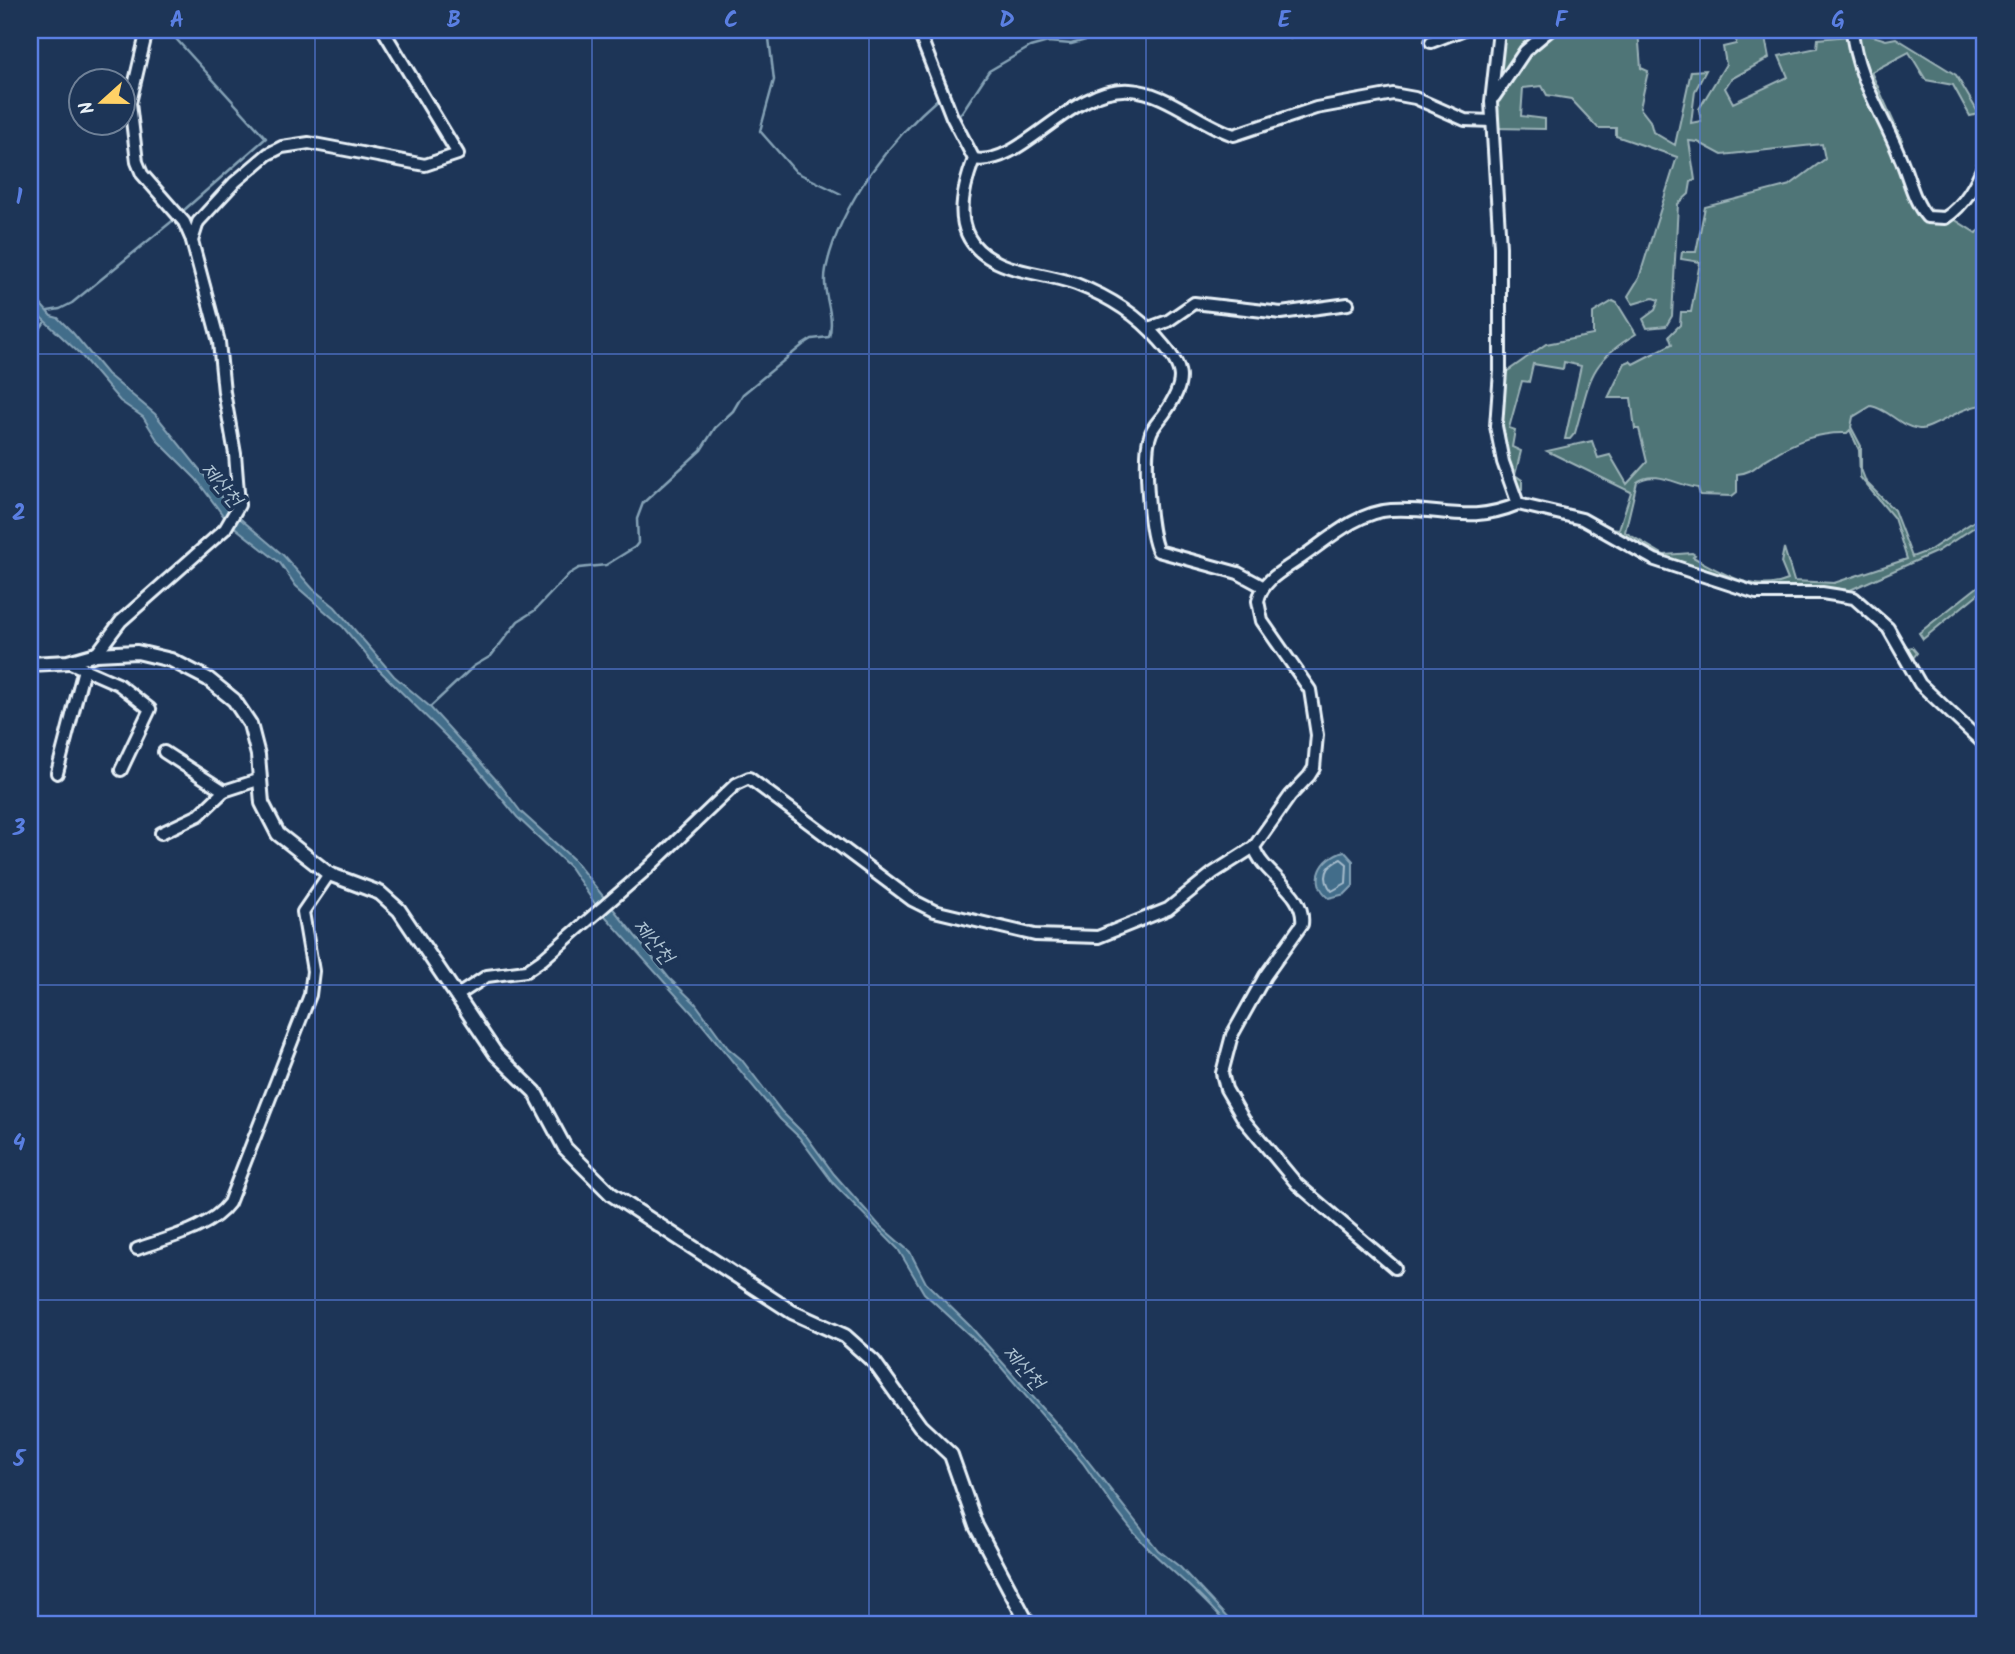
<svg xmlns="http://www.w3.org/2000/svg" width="2015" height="1654" viewBox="0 0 2015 1654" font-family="Kalam,'Poor Story',sans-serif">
<rect width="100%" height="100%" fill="#1d3557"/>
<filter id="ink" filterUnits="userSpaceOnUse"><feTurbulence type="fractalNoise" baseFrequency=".0143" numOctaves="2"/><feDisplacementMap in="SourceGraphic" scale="14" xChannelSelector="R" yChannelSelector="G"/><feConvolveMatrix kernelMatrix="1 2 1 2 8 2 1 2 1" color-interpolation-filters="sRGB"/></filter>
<g filter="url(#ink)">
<g fill="#4f7577" stroke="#9cb3b8" stroke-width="2" fill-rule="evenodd">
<path d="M1504,30H1546L1495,86Z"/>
<path d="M1638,30L1641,68L1648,71L1640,108L1650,121L1653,132L1675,145L1691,71L1706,70L1695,91L1691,123L1701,121L1699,109L1726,64L1723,47L1736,44L1737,34L1764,32L1769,58L1731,79L1725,88L1733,103L1788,77L1779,56L1817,48L1818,39L1849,36L1856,74L1925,220L1939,224L1952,218L1976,233L1985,227V405C1962,405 1933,430 1919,429C1899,427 1889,409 1871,406L1853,417L1851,427L1861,446V469L1866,482L1894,510L1912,557L1930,550L1985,514V520L1938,551L1850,590L1886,617L1908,648L1912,647L1917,653L1909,663L1897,635L1855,596L1764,592L1666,561L1603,527L1619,529L1631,492L1547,451L1592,441L1598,458L1610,455L1627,484L1647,462L1639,429H1635L1631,398H1608L1625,363L1630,361L1633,364L1672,344L1669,336L1680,325L1681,312H1691L1700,262L1681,259L1682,252H1696L1705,207L1790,185L1825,159L1822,144L1722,155L1698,142L1689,141L1695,180L1691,182L1689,194L1678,204L1672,316L1666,326L1647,328L1643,319L1655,310L1659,300L1653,298L1633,304L1628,296L1639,278L1677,157L1616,136V128H1598L1571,99L1547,95L1542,86L1523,88L1521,116L1545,119V129L1495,128L1494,102L1528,51L1542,38L1558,30ZM1850,430L1859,450L1860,477L1894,518L1907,559L1834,583L1794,581L1784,548L1781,563L1788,580C1755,594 1722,573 1693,557L1695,555L1692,553L1664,555L1625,532L1637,482C1655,469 1679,486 1698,488L1700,495L1732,496L1737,492V474C1753,473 1757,464 1770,457C1795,441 1818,432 1847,433Z"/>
<path d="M1854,30L1886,40L1896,38L1956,75L1979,114L1970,116L1953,85L1926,80L1909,52L1871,72L1902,140L1899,143L1862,72Z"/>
<path d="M1613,301L1617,303L1636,334C1587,363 1590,382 1575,433L1570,439H1565L1581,366L1564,362L1563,369L1533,364L1529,382L1522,381L1509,428L1515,430L1512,447L1521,451L1515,475L1522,480V489L1517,495L1500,439L1502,375L1546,344L1593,335V313Z"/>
<path d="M1985,581V588L1923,639L1919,633Z"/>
</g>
<g fill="#436d8a" stroke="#85a2b6" stroke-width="2">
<path d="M30,292L51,316L58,318L73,333L107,374L155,414L236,515L283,555L313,589L335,607L394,676L429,706L499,783L521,812L573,859L669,978L695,1003L728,1048L741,1059L782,1112L807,1137L834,1174L879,1225L910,1252L926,1283L971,1327L1072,1441L1158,1550L1180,1567L1233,1624H1226C1204,1597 1177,1576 1152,1552C1126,1527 1103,1492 1083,1463L989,1353L924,1293L898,1249L834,1184L799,1137L780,1119L701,1023L597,907L570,867L517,817L472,762L379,670L343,627L296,586L280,563L228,522L196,479L158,441L143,417L120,401L80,354L30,307Z"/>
<path d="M1344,851L1353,861V886L1345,894L1329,898C1308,881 1322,857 1344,851Z"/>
</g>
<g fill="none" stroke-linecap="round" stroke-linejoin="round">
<path stroke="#a6bccc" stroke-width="2" d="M1341,859L1347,864L1346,883L1332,891C1321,878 1326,865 1341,859Z"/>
<g stroke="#85a2b6" stroke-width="2.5">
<path d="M168,30L266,138L183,211"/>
<path d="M768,30L774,80L760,131L796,172L841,194"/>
<path d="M1229,30L1279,33L1290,38"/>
<path d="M927,42L940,30"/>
<path d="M934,57L948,87L953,106"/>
<path d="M955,113L958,116L962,112L989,71L1030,47L1048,42L1071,44L1123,30"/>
<path d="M48,311L60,309L72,303L176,218"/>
<path d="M30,343L44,323"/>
<path d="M430,707L474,666L491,656L518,621L534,611L569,574L579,568L606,565L635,547L638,543L637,519L643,503L701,450L715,428L733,411L743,394L804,344L812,339L829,337C836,314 821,295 826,269C840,203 891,139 941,96"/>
</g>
<g stroke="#e8f1f8" stroke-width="16">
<g id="minor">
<path d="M147,30L130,103L137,162L142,174L184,222L191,238"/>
<path d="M918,30L952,117L974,159C956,206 953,248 1009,267C1031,274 1054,276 1076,284C1107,296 1138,315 1159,340C1185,369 1187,381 1164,414C1159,421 1152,427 1150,436C1143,453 1149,535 1158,551L1238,573L1264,587"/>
<path d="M1499,30L1491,102L1500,247V371L1496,426L1503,462L1518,504L1582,519L1655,560L1756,593H1822L1854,598L1888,628L1920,684L1985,745"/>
<path d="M1852,30C1856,77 1883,114 1900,157C1909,177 1913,201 1927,217L1945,218C1965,205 1976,184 1985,162"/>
<path d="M1431,42L1462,30"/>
<path d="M1494,97L1525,51L1550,30"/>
<path d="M974,159C1021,168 1070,86 1130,90C1167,92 1199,124 1234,135L1316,108L1393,94L1415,98L1465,120L1492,121"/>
<path d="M1149,328L1168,321L1194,303L1281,313L1348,304"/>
<path d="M96,654L121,621L225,529L239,505L235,454L224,392L219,342L192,241L198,222L235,182L268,154L282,147L309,143L425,165L458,154L383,30"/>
<path d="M68,662L118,684L150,709L121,770"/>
<path d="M164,752L224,791"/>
<path d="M57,773L84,669"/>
<path d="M161,833L199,815L224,791L258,780"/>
<path d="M458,995L487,976L526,971L542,960L647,869L736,784L749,778L912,900L934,911L1035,935L1098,937L1168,909L1213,873L1254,847"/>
<path d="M137,1249C166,1238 210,1229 229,1203L310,995L313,971L303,912L329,874"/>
<path d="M1395,1268L1297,1184L1244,1120L1226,1089L1222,1073L1232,1035L1265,976L1302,924C1306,891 1262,875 1254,847L1290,796L1309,776L1314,768L1317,735L1310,690L1262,621L1258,601C1262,581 1282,571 1298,560C1325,542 1356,512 1391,510C1441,507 1468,525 1518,504"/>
</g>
</g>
<g stroke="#e8f1f8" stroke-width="18">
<path id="tertiary" d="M30,664L68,662L96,654L137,652L171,660L208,679L234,700L250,724L258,755L262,803L278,834L329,874L380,893L399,910L496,1054L535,1092L565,1148L611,1194L792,1312L845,1336L874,1362L920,1426L951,1455L976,1526L1028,1624"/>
</g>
<use href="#minor" stroke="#1d3557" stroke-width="10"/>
<use href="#tertiary" stroke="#1d3557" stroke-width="12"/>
</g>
</g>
<path fill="none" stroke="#5a7fe2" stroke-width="2" stroke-opacity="0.55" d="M315,30V1624M592,30V1624M869,30V1624M1146,30V1624M1423,30V1624M1700,30V1624M30,354H1985M30,669H1985M30,985H1985M30,1300H1985"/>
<g text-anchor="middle" stroke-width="7" stroke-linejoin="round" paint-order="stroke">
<g font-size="21" font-style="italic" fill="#aec3d2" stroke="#1d3557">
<text transform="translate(222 484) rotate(49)" y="7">제산천</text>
<text transform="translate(654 941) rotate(50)" y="7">제산천</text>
<text transform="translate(1024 1367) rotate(48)" y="7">제산천</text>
</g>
</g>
<rect width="2015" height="1654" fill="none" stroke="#1d3557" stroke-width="77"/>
<g transform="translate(102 102) rotate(249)"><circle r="33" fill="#1d3557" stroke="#6e8097" stroke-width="2"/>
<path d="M0-5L12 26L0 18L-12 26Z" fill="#ffd166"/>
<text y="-10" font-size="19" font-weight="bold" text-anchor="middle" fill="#e8f1f8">N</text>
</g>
<rect x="38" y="38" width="1938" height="1578" fill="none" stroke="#5a7fe2" stroke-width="2.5"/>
<g font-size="23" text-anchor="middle" font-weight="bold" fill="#5a7fe2">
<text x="177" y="27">A</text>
<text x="454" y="27">B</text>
<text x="731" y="27">C</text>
<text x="1007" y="27">D</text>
<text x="1284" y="27">E</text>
<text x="1561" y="27">F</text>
<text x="1838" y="27">G</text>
<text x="19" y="204">1</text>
<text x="19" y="520">2</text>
<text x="19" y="835">3</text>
<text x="19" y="1150">4</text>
<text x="19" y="1466">5</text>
</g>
</svg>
